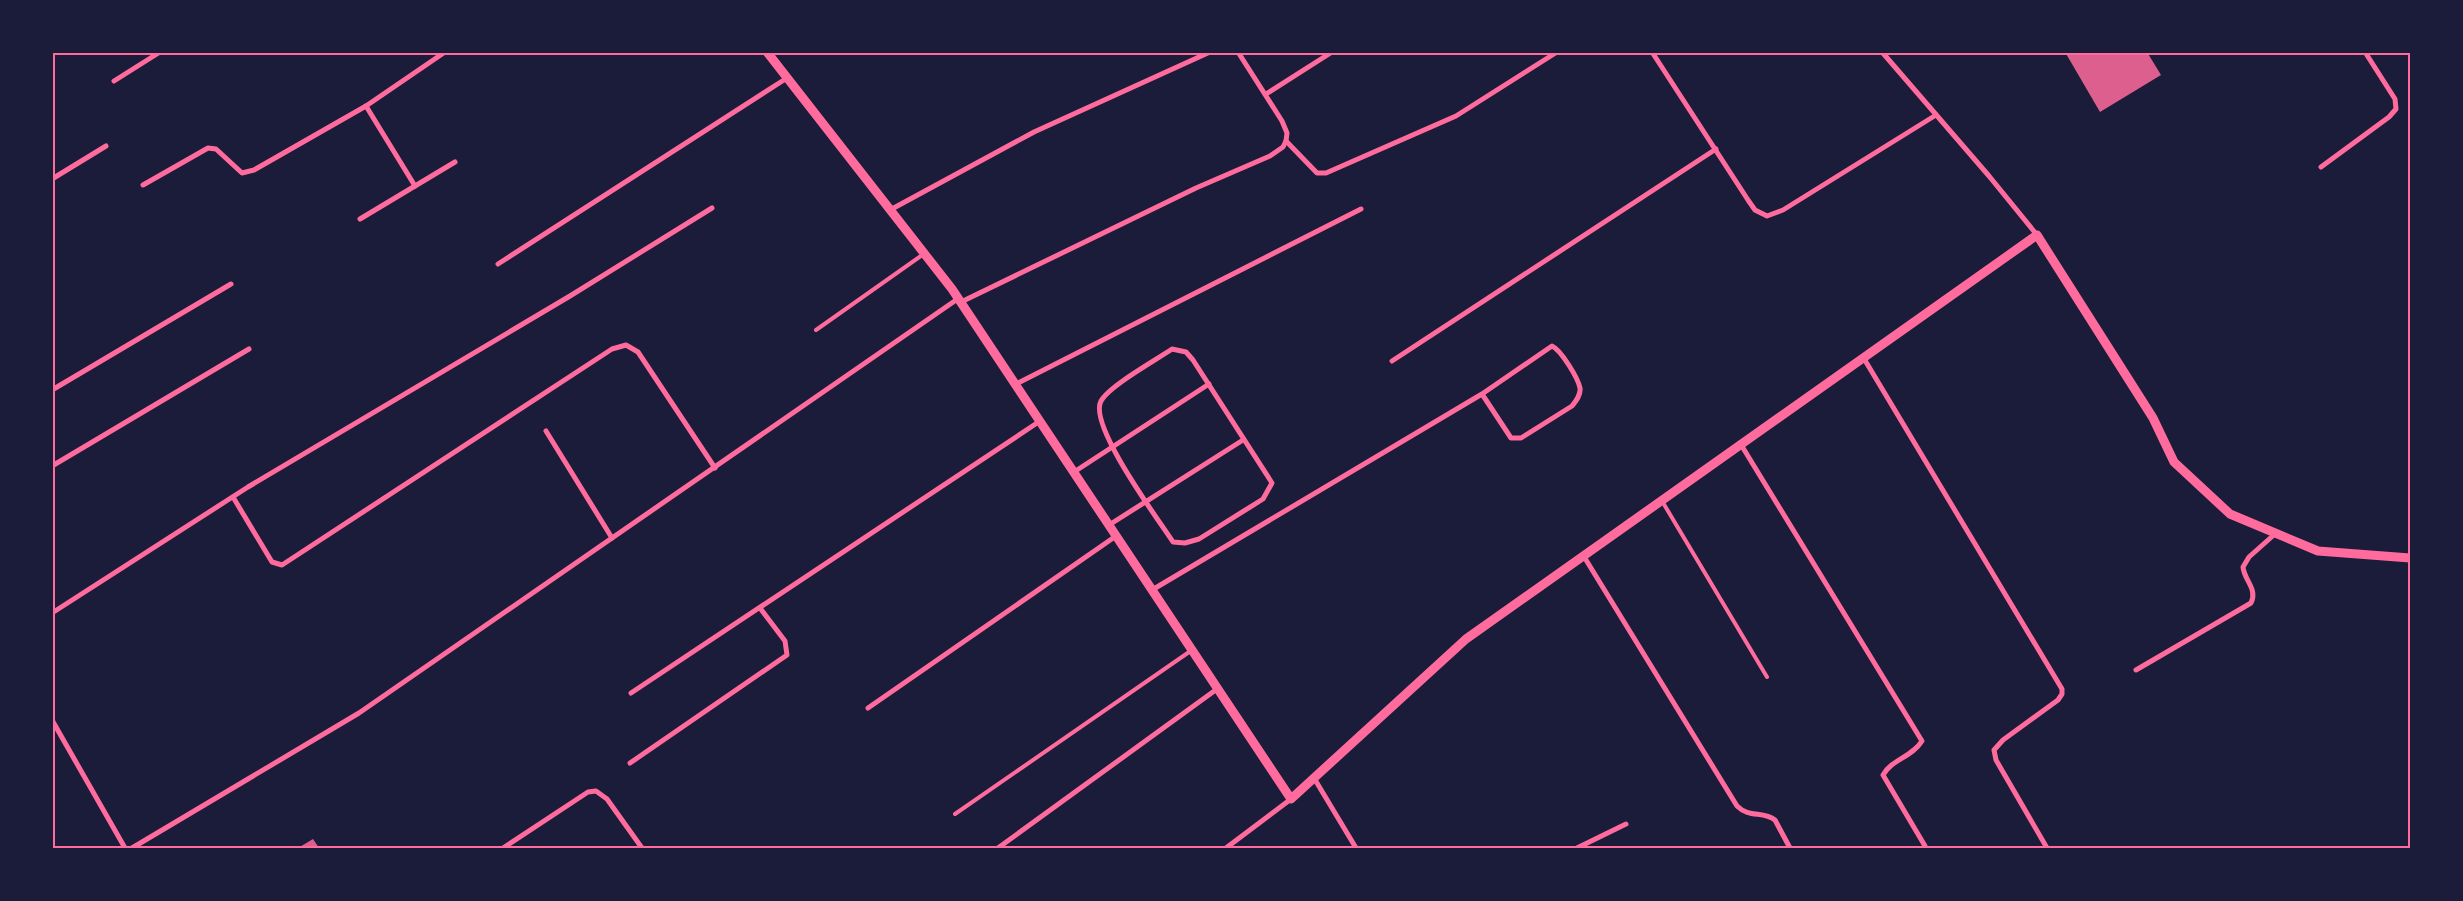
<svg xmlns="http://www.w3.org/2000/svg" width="2463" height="901" viewBox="0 0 2463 901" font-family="'Varela Round',sans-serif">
<rect width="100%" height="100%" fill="#1b1b3a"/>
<g fill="#dd5f8e">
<path d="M2065,52H2147L2161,75L2100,112Z"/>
<path d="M313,839L319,848H298Z"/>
</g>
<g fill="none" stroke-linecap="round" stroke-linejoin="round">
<g stroke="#ff6b9d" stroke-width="4">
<path d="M816,330L925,253"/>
<path d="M1662,501L1767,677"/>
<path d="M955,814L1192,650"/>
</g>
<g stroke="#ff6b9d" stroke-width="5">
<path d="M1652,52L1748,200L1755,210L1767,216L1783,210L1936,115"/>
<path d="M1882,52L1989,176L2037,235"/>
<path d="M114,81L160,52"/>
<path d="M1266,94L1332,52"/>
<path d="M366,106L415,186"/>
<path d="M1286,141L1317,173H1326L1456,116L1557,52"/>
<path d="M2321,167L2389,117L2396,109L2395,99L2365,52"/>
<path d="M52,179L106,146"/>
<path d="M143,185L208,148L216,149L242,173L254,170L366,106L445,52"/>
<path d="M890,210L1034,132L1210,52"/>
<path d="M360,219L455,162"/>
<path d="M498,264L787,78"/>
<path d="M961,302L1196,188L1270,156L1283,147L1286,141L1287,133L1282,121L1238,52"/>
<path d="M1172,349L1186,352L1193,360L1272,483L1263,499L1199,539L1185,543L1173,542C1158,519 1088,425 1101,401C1109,386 1156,360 1172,349Z"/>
<path d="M1863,357L2062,689V694L2058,700L2003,740L1994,750L1996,760L2047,848"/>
<path d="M1392,361L1716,149"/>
<path d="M1016,384L1361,209"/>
<path d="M52,390L231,284"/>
<path d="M546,431L612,538"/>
<path d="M1740,443L1922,741C1912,757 1892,759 1883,775L1925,846"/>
<path d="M52,466L249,349"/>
<path d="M1074,472L1209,384"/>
<path d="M233,497L272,562L282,565L612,349L626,345L638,352L715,468"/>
<path d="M1109,525L1243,440"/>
<path d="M1583,555L1737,806C1749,818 1763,811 1775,820L1790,848"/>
<path d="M1152,590L1482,394L1552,346C1561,350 1578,378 1580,388C1581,395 1576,401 1572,406L1521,438H1511L1482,394"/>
<path d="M52,613L248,487L570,296L712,208"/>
<path d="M2136,670L2251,603C2258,589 2244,580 2243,567L2249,557L2276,533"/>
<path d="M631,693L1040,421"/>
<path d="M868,708L1116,536"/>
<path d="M52,720L125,848"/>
<path d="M630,763L787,655L785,641L760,608"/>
<path d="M1314,778L1356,848"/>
<path d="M132,848L359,713L959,298"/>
<path d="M503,848L588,792L596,791L607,799L642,848"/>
<path d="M998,848L1217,689"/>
<path d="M1226,848L1291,799"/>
<path d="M1577,848L1626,824"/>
</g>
<path stroke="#ff6b9d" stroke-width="9" d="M767,52L952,289L1291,799L1466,639L2037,235L2153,418L2174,462L2230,514L2318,551L2410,558"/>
</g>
<rect width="2463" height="901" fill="none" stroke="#1b1b3a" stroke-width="108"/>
<rect x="54" y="54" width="2355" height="793" fill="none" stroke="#ff6b9d" stroke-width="2"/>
</svg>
